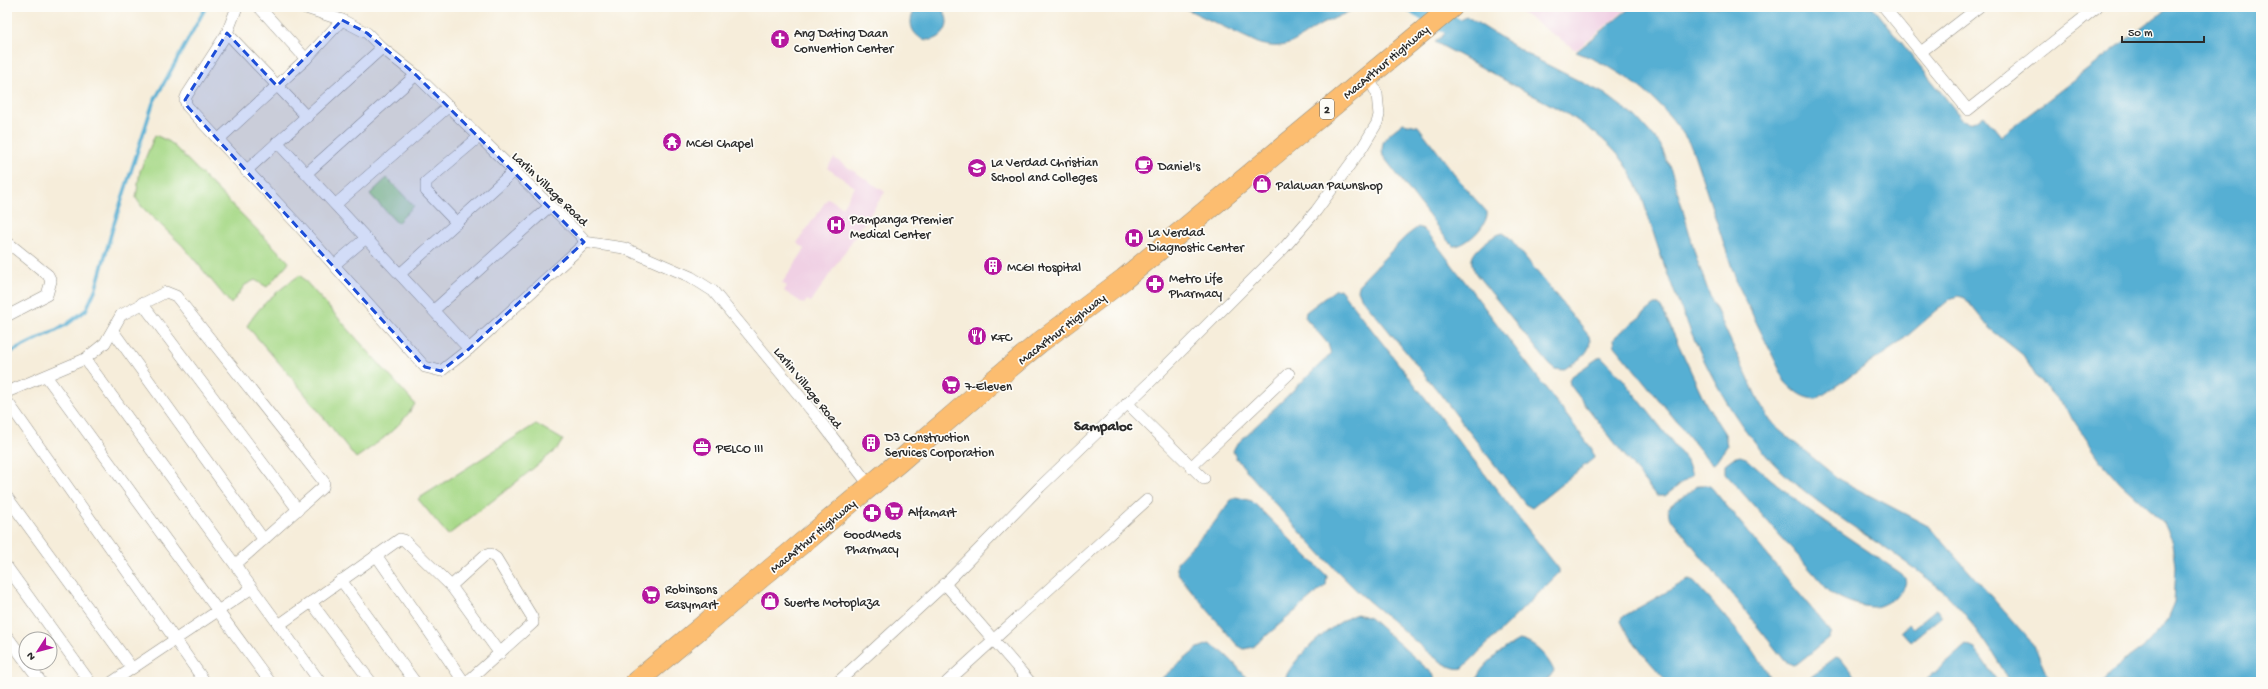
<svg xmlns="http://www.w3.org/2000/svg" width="2268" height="689" viewBox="0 0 2268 689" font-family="'Gochi Hand',sans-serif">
<rect width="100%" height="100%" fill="#fdfcf7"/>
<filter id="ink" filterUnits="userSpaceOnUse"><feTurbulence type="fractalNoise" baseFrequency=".025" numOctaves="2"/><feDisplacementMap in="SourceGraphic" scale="8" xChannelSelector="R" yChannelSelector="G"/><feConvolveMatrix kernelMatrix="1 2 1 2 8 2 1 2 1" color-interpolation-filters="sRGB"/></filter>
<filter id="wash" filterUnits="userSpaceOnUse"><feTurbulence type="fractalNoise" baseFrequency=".012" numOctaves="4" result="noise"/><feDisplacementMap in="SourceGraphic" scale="16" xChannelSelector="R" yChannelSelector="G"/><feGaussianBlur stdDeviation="0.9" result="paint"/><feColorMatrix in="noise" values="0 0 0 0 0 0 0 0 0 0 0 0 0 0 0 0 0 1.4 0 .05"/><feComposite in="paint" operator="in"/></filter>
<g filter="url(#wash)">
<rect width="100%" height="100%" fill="#f6edda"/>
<g fill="#f0d0e4">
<path d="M1513,7H1629L1576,50Z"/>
<path d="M834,158L885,192L811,302L807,300L804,304L784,291L787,286L782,283L805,249L797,243L828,198L842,207L855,187L827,168Z"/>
</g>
<g fill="#a7d988" stroke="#69825a">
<path d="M155,135L170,142L289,262L267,287L255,280L245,285L231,304L183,246L142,207L136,198L140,171Z"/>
<path d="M387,178L414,206L397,223L370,194Z"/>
<path d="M300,275L415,404C400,428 379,442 356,458L293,379L247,326C260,304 280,289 300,275Z"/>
<path d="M536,424L563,440L557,449L509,488L448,535L418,499Z"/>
</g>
<g fill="#56afd3" stroke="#406d7f">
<circle cx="929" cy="22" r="18"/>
<path d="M1182,7H1262C1274,12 1288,12 1300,7H1359C1347,13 1334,18 1322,24C1298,37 1290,52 1260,44Z"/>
<path d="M1391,7H1428L1419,15Z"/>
<path d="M1631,7H1873L1963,120C1973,125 1976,121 1984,115L2001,136L2169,7H2261V682H2104L2113,670L2143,648L2166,622L2174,603L2176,566L2173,543L2164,523L2120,483L2101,461L2066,409L2037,378L2023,355L1989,328L1965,298L1957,296L1950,299L1898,344L1817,399C1804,399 1796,393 1786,383L1737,283L1692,148C1667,103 1623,69 1576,52Z"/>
<path d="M1466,16L1534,58L1605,94L1637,118L1660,144L1673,175L1697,260L1710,296L1758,400L1769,418L1778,429L1840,480L1930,527L2033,644L2050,682H2010C1993,651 1965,609 1937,586C1879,539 1806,504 1758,446C1715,396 1683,317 1661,256C1649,223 1642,184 1620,157C1593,125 1553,106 1517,87C1490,72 1462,57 1435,42Z"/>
<path d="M1403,123L1418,126L1466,189L1487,212C1489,224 1466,247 1453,246L1448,241L1383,156C1379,138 1390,134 1403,123Z"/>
<path d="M1418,227L1423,229L1431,237L1592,449L1594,458L1532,508L1525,504L1437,390L1361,297L1358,290L1360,283L1405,237Z"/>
<path d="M1503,233L1509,237L1589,336C1594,353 1576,361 1563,370L1555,369L1549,364L1476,274C1474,269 1471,265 1472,259C1474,249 1493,235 1503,233Z"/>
<path d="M1340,289L1559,569V573L1556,576L1463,668C1448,673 1420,645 1408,635C1391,619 1372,605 1355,589C1313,548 1274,503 1236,458L1233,451L1236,445L1331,354L1328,344L1305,317L1306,312L1335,290Z"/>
<path d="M1655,305H1659L1663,311L1706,404L1725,434L1727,446L1716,462L1712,464L1709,461L1615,346L1614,339L1616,336Z"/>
<path d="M1601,356L1622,378L1687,461L1692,475L1665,496H1656L1570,385L1569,379L1572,376Z"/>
<path d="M1740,456L1746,458L1809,511L1902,574C1904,577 1907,580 1905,585C1902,594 1882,608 1872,607C1857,606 1841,600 1829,591L1725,473V464L1733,458Z"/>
<path d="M1699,485H1707L1711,487L1831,632L1828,639L1798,663L1793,665L1785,661L1669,516L1668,509L1671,505Z"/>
<path d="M1236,497L1252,501L1327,576L1326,585L1253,647L1244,649L1237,645L1180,577L1177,570V562L1214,523L1230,501Z"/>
<path d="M1689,580L1694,582C1707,596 1771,666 1770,682H1667C1652,663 1630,643 1621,621L1624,616L1684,582Z"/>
<path d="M1936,609L1942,616L1911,642L1901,631L1909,624L1913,628Z"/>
<path d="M1357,614L1370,618L1433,674L1436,682H1284C1289,660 1336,620 1357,614Z"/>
<path d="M1519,640C1534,642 1548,657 1554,671L1546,682H1477C1475,669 1508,645 1519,640Z"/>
<path d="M1209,644C1226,651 1238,668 1250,682H1157L1198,648Z"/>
<path d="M1966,645L1975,649L1998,682H1924Z"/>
<path d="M1836,657L1841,659L1859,682H1810L1811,676Z"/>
</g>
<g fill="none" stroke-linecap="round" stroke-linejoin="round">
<path stroke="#56afd3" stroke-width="3.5" d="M7,354L66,325L86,310L96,288L113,227L153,103L206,7"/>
<path stroke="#56afd3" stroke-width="20" d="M1418,7L1477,40"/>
</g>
</g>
<g filter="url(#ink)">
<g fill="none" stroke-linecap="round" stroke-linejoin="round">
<g stroke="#908c82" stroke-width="12">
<g id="street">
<path d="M237,7L227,33L187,95L185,100L187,106L298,225L425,367L441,371L469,349L582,246L584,242"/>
<path d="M259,7L306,59"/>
<path d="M303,7L342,20L367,33L382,48L416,75L582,237L584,242L624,248L691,277L713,291L821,422L870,486"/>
<path d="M1884,7L1968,110L2097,7"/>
<path d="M227,33L307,117"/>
<path d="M1921,52L1979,7"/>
<path d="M218,140L306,59L342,20"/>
<path d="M277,142L469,349"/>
<path d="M246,171L382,48"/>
<path d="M307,173L416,75"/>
<path d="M336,204L449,106"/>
<path d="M457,223L426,191V182L479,137"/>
<path d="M7,242L48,275L51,281L47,295L7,316"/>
<path d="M334,265L366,238"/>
<path d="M400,274L514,171"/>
<path d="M142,303L298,510"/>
<path d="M434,310L550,206"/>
<path d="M113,331L264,540"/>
<path d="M85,359L279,625L400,539L404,540L451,586L484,556L490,554L496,558L532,617L533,623L467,682"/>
<path d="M46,376L270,682"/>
<path d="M7,392L85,359L105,343L121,315L166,292L176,296L324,482L323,487L236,564"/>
<path d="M7,401L205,682"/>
<path d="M1127,403L1204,479"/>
<path d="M1191,467L1289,374"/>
<path d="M7,497L132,668"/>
<path d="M376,555L464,682"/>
<path d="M7,567L90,682"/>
<path d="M341,580L415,682"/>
<path d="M945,584L1030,682"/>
<path d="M451,586L500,654"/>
<path d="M311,602L371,682"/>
<path d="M279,625L320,682"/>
<path d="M7,636L26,662"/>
<path d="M27,663L41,682"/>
<path d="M112,682L252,588"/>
<path d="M838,682L945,584L1040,487L1150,382L1284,248L1316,211L1362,148L1377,123L1379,115L1377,94L1368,76"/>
<path d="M947,682L1147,500"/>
</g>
</g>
<g stroke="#908c82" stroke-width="22">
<path id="highway" d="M636,682L899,462L980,392L1039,343L1124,279L1452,7"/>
</g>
<use href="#street" stroke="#fff" stroke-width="11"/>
<use href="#highway" stroke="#fcbd6f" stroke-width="21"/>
</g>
</g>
<path fill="#1d4ed8" fill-opacity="0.2" stroke="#1d4ed8" stroke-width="3" stroke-dasharray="8 5" stroke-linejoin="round" d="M342,20L367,33L416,75L584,242L469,349L441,371L425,367L187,106L185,100L227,33L277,86Z"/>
<defs>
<g id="church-disc" transform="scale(1)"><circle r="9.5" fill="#b5179e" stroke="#fdfcf7"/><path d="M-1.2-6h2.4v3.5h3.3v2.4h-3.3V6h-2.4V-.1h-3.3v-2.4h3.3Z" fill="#fff"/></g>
<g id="temple-disc" transform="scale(1)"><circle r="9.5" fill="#b5179e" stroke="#fdfcf7"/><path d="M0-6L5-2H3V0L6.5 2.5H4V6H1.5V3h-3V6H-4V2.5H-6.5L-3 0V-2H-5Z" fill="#fff"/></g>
<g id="cafe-disc" transform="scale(1)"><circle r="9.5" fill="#b5179e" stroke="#fdfcf7"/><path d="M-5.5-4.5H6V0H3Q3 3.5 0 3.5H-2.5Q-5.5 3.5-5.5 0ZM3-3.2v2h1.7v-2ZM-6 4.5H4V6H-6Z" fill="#fff"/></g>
<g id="university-disc" transform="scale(1)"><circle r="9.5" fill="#b5179e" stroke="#fdfcf7"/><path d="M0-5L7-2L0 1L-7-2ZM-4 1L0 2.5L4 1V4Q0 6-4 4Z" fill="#fff"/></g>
<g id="shop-disc" transform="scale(1)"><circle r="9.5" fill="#b5179e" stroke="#fdfcf7"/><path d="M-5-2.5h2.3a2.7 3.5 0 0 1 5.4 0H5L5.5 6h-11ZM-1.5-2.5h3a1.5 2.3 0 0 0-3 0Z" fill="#fff"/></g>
<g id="hospital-disc" transform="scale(1)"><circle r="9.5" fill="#b5179e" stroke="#fdfcf7"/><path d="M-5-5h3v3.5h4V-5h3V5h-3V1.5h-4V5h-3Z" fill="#fff"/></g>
<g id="building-disc" transform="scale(1)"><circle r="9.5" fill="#b5179e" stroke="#fdfcf7"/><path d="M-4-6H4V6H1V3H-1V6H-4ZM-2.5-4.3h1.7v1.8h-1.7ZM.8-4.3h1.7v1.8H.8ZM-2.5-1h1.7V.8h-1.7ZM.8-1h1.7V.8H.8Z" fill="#fff"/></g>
<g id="pharmacy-disc" transform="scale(1)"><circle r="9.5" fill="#b5179e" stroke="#fdfcf7"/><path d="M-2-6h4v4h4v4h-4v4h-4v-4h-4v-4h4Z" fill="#fff"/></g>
<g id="restaurant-disc" transform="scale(1)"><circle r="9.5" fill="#b5179e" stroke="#fdfcf7"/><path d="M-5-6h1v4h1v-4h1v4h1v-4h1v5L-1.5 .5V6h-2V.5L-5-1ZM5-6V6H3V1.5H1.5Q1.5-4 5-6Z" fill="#fff"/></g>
<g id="supermarket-disc" transform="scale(1)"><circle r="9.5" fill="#b5179e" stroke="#fdfcf7"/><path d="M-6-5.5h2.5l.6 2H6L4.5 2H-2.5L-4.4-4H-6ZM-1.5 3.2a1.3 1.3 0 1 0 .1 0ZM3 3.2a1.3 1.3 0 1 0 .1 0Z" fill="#fff"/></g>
<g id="office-disc" transform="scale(1)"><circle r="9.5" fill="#b5179e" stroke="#fdfcf7"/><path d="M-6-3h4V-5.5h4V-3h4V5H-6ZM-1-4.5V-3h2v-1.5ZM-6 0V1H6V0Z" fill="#fff"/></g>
</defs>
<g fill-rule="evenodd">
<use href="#church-disc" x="780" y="39"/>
<use href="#temple-disc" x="672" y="142"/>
<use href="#cafe-disc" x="1144" y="165"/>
<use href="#university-disc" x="977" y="168"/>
<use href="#shop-disc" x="1262" y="184"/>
<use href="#hospital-disc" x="836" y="225"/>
<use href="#hospital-disc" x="1134" y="238"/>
<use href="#building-disc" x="993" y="266"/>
<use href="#pharmacy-disc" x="1155" y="284"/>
<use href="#restaurant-disc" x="977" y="336"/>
<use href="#supermarket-disc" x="951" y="385"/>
<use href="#building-disc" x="871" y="443"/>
<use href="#office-disc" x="702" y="447"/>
<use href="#supermarket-disc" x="894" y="511"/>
<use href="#pharmacy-disc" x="872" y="513"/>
<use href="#supermarket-disc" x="651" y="595"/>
<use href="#shop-disc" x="770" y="601"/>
</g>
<g text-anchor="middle" stroke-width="3.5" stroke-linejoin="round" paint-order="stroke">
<rect fill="#fdfcf7" stroke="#6a6a68" stroke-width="1" x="1320" y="99" width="14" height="20" rx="3"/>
<g font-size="12" font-weight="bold" fill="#2b2b2b">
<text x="1327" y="113">2</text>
</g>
<g font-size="13" fill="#2b2b2b" stroke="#fdfcf7" text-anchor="start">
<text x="794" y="37">Ang Dating Daan<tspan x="794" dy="15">Convention Center</tspan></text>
<text x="686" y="147">MCGI Chapel</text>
<text x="991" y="166">La Verdad Christian<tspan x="991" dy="15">School and Colleges</tspan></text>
<text x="1158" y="170">Daniel's</text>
<text x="1276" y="189">Palawan Pawnshop</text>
<text x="850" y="223">Pampanga Premier<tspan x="850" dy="15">Medical Center</tspan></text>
<text x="1148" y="236">La Verdad<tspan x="1148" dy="15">Diagnostic Center</tspan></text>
<text x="1007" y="271">MCGI Hospital</text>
<text x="1169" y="282">Metro Life<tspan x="1169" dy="15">Pharmacy</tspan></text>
<text x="991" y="341">KFC</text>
<text x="965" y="390">7-Eleven</text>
<text x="885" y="441">D3 Construction<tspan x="885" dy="15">Services Corporation</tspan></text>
<text x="716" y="452">PELCO III</text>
<text x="908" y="516">Alfamart</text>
<text x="872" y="538" text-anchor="middle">GoodMeds<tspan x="872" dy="15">Pharmacy</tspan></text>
<text x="665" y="593">Robinsons<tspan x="665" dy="15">Easymart</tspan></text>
<text x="784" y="606">Suerte Motoplaza</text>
</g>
<g font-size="13" fill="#2b2b2b" stroke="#fdfcf7">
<text transform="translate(1385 61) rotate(-40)" y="5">MacArthur Highway</text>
<text transform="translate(551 188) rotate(44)" y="5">Larlin Village Road</text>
<text transform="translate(1061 328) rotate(-38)" y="5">MacArthur Highway</text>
<text transform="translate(809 387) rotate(51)" y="5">Larlin Village Road</text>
<text transform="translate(812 535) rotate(-40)" y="5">MacArthur Highway</text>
</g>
<g font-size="15" font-weight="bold" fill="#2b2b2b" stroke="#fdfcf7">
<text x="1103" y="430">Sampaloc</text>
</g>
</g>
<rect width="2268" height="689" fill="none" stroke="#fdfcf7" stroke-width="24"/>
<g transform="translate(38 651) rotate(234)"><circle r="19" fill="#fdfcf7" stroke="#a9a8a5"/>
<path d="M0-3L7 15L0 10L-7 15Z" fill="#b5179e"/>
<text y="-6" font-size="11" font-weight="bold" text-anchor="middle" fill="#2b2b2b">N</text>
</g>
<path d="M2122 36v6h82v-6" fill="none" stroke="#2b2b2b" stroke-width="2"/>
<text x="2128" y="36" font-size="12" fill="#2b2b2b" stroke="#fdfcf7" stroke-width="3" paint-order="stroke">50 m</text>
</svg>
